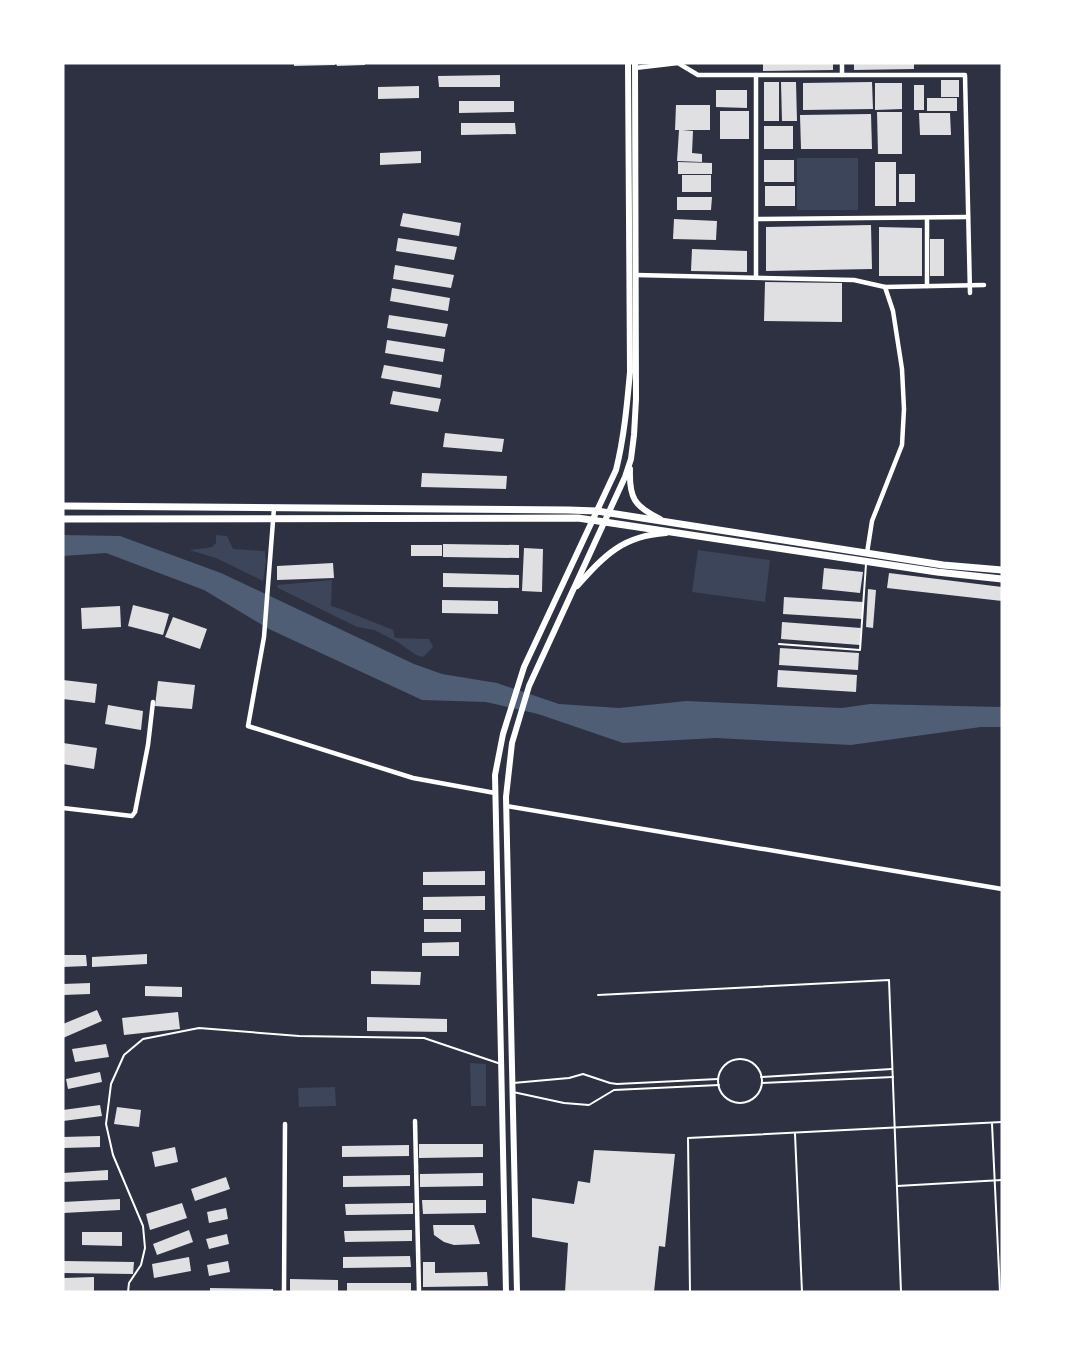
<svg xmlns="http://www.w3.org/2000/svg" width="1065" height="1355" viewBox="0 0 1065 1355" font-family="'Exo 2',sans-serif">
<rect width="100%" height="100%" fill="#2d3142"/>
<g fill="#3c4559">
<rect x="797" y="158" width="61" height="52"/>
<path d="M216,535L227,536L233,549L265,551L266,561L263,581L216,558L189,550L207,548L212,547L216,543Z"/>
<path d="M698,550L770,560L765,602L692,592Z"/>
<path d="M332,580L331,606L341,609L393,630L395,638L429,639L433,647L423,657L416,655L396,641L374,630L357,627L278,588L277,585Z"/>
<path d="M470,1063L486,1064V1106H471Z"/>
<path d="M335,1087L336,1106L299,1107L298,1088Z"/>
</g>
<path fill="#4f5d75" d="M63,535L120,536L221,573L414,664L442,674L497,683L559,704L619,708L686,701L842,708L870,704L1002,707V727H981L851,745L716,738L623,743L538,714L486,702L422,700L269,629L204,590L106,553L63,556Z"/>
<g fill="#e0e0e3">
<path d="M294,63H335V65L294,66Z"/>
<path d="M336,63H365V65L337,66Z"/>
<path d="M763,63H833V70L763,71Z"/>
<path d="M854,63H914V69L854,70Z"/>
<path d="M500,75V87H439L438,76Z"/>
<rect x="941" y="80" width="18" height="17"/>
<rect x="764" y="82" width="15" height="39"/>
<path d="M781,82H796L797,121H782Z"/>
<path d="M872,82L873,109L803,110V83Z"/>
<path d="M875,83H902V109L875,110Z"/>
<rect x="914" y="85" width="10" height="25"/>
<path d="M419,86V98L378,99V87Z"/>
<path d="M716,90H747V108L716,107Z"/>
<rect x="927" y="98" width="30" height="13"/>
<path d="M459,101H514V112L459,113Z"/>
<path d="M676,105H710V130H682L693,131L692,153L702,154V162L677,161L679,130H675Z"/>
<rect x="720" y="111" width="29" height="28"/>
<path d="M877,112H902V154H878Z"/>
<path d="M919,113H950L951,135H920Z"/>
<path d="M871,114L872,149H801L800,115Z"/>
<path d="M461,123H515L516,134L461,135Z"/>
<rect x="764" y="126" width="29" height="23"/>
<path d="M421,151V163L380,165V153Z"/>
<rect x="764" y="160" width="30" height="22"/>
<path d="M678,162L712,163V174H678Z"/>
<rect x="875" y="162" width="21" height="44"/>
<rect x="899" y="174" width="16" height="28"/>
<rect x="682" y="175" width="29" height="17"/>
<rect x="765" y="186" width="30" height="20"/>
<path d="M677,197H712L711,210H677Z"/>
<path d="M403,213L461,223L459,236L400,226Z"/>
<path d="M674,219L717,221L716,240L673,239Z"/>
<path d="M871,225L872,269L766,271V227Z"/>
<path d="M879,227L922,228V276H879Z"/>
<path d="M398,238L457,247L454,260L396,251Z"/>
<rect x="930" y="239" width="14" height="37"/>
<path d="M692,249L747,251V272L691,271Z"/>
<path d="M395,265L454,275L451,288L393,279Z"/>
<path d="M765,282L842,283V322L764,321Z"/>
<path d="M392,288L450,298L448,311L390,301Z"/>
<path d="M389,315L448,324L445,337L387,328Z"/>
<path d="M387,340L445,349L443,362L385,353Z"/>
<path d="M384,365L442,375L440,388L381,378Z"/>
<path d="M393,391L441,399L438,412L390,404Z"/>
<path d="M445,433L504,439L502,452L443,447Z"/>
<path d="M422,473L507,476L506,489L421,487Z"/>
<path d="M443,544L519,545V558L443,557Z"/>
<rect x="411" y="545" width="31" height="11"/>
<path d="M524,548L543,549L542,592L522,591Z"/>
<path d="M333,563L334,578L277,580V566Z"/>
<path d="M824,568L863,572L860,593L822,589Z"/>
<path d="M443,573L519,575V588L443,587Z"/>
<path d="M889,573L1002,587V601L887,588Z"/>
<path d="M868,589L876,590L873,628L866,627Z"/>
<path d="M784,597L863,602L862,619L783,614Z"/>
<path d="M442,600L498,601V614L442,613Z"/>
<path d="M133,605L169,614L163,635L128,626Z"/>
<path d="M120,606L121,627L82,629L81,608Z"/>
<path d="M173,617L207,629L200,649L165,637Z"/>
<path d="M782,622L861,628L860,645L781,639Z"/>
<path d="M780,648L859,653L858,670L779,665Z"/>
<path d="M778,670L857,675L856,692L777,687Z"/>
<path d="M63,680L97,684L95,703L63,699Z"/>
<path d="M158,681L195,685L192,709L155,706Z"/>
<path d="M108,705L143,711L141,730L105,724Z"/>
<path d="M63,743L97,748L94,769L63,764Z"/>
<path d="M485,871V885H423V872Z"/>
<path d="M485,896V910H423V897Z"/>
<rect x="424" y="919" width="37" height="13"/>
<path d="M459,942V956H422V943Z"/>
<path d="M147,954V964L92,967V957Z"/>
<path d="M63,955H86L87,966L63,967Z"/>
<path d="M371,971L421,972L420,985L371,984Z"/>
<path d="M90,983V994L63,995V984Z"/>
<path d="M145,986L182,987V997L145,996Z"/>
<path d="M97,1010L102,1021L63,1038V1024Z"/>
<path d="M178,1012L180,1029L124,1035L122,1018Z"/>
<path d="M367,1017L447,1019V1032L367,1031Z"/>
<path d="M106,1044L109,1057L75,1062L72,1049Z"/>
<path d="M100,1072L102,1082L68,1089L66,1079Z"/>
<path d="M100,1105L102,1116L63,1121V1110Z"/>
<path d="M117,1107L141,1110L139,1127L114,1124Z"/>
<path d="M100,1136V1147L63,1148V1137Z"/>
<path d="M419,1144H483V1157L419,1158Z"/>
<path d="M409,1145V1156L342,1157V1146Z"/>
<path d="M175,1147L178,1162L155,1167L152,1152Z"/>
<path d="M594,1150L675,1154L665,1247L659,1246L654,1292H565L568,1243L532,1237V1198L574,1204L578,1181L590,1183Z"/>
<path d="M108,1170V1180L63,1182V1173Z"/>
<path d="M483,1173V1186L420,1187V1174Z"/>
<path d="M410,1175V1186L343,1187V1176Z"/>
<path d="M226,1177L230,1189L195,1201L191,1189Z"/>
<path d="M120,1199V1210L63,1213V1202Z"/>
<path d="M422,1200H486V1213L423,1214Z"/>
<path d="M182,1203L187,1218L150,1230L146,1214Z"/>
<path d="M413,1203V1214L346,1215L345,1204Z"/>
<path d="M226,1208L228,1219L209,1223L207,1212Z"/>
<path d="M433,1225H474L480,1244L454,1245L444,1242L434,1235Z"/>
<path d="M189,1230L193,1242L157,1255L153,1244Z"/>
<path d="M412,1230V1241L345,1242L344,1231Z"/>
<path d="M82,1232H122V1246L82,1245Z"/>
<path d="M227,1234L229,1244L209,1249L206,1239Z"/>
<path d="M410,1256L411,1267L343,1268V1257Z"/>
<path d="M189,1257L191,1271L154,1278L152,1264Z"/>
<path d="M64,1261L134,1262L133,1274L63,1273Z"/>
<path d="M228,1261L230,1272L209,1276L207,1265Z"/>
<path d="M423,1262H435V1273L487,1272L488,1286L423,1287Z"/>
<path d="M94,1277V1291L64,1292V1278Z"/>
<path d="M290,1279L338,1280V1292H290Z"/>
<rect x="347" y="1283" width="64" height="9"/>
<path d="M210,1288L273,1289V1292H210Z"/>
</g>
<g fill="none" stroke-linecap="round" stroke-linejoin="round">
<g stroke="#fff" stroke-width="2">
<path d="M779,644L860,650L866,564"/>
<path d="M598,995L889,980L901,1292"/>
<circle cx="740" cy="1081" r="22"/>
<path d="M761,1077L892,1069"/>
<path d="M513,1083L569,1078L583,1074L610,1083L617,1084L718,1079"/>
<path d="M762,1083L893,1077"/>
<path d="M513,1092L564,1103L589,1105L614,1090L719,1085"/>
<path d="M992,1124L1000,1292"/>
<path d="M795,1134L802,1292"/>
<path d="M897,1186L1002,1180"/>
<path d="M128,1292L129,1283L141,1265L145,1248L143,1226L113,1155L106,1124L111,1084L124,1055L143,1039L199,1028L299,1036L424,1038L498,1063"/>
<path d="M690,1292L688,1138L1002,1122"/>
</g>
<g stroke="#fff" stroke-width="4.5">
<path d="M635,68L678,63L698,75H965L970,293"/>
<path d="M756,75V277"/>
<path d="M842,75V63"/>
<path d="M756,219L968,217"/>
<path d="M636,275L854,280L885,287L984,285"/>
<path d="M927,286V218"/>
<path d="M274,508L264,637L248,726L413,778L495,793"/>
<path d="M867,553L872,521L902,445L904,409L902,369L893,311L885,287"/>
<path d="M506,806L1002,889"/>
<path d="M63,808L132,816L135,812L148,745L153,702"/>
<path d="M415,1121L419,1292"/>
<path d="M284,1292L285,1124"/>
</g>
<g stroke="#fff" stroke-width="6">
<path d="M630,469C629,498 634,506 660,519"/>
<path d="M577,586C605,555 622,536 666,533"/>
<path d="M506,1292L495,775L503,734L524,667L616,470C624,438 627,405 630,372L628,63"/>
<path d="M517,1292L506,797L512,743L529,686L625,477L631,459L634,435L636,399L635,63"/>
</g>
<g stroke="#fff" stroke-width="7">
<path d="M63,506L568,510L597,511L943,565L1002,570"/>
<path d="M63,519L578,518L937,572L1002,579"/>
</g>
</g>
<rect width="1065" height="1355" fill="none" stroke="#ffffff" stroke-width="129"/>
</svg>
